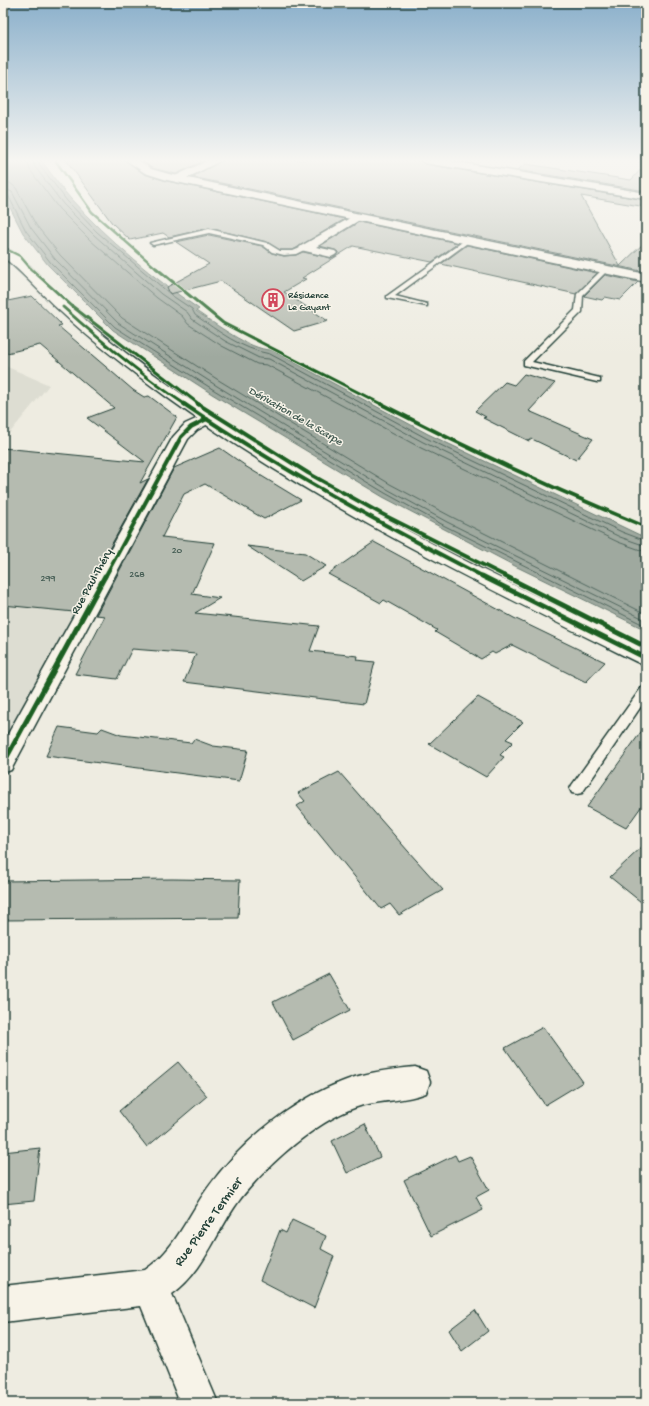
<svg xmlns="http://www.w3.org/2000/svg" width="649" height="1406" viewBox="0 0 649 1406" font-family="'Gochi Hand',sans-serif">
<rect width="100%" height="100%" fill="#eeece1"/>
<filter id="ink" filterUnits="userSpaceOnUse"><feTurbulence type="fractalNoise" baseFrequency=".025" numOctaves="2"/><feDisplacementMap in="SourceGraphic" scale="8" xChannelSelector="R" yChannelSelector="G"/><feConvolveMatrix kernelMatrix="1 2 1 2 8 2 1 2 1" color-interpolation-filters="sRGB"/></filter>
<g filter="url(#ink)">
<g fill="#ddddd2">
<path d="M3,365L49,385L3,441Z"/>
<path d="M3,494L145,508L3,778Z"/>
</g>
<path fill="#9fa99f" stroke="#6c7e74" d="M3,160H41C51,173 60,187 71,199C109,241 153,278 199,309L196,311C214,323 250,350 271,350L428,434L646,538V630L515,566L383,497L212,394L113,330L48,265L23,233L3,194Z"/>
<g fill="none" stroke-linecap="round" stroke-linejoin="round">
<g stroke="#52685f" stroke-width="1">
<path d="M27,160L30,170L59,209L90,240L157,298L182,316L188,324L222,346L257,364L267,365L421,448L618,542L646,552"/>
<path d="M33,160L35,167L63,204L94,235L161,294L187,312L192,319L225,341L259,358L269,359L423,442L620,537L646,546"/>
<path d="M38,160L39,164L67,201L97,232L169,293"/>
<path d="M3,182L10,183L16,188L36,225L60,255L122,318L220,381L390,484L450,516L646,614"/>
<path d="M3,188L12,192L31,228L55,259L118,323L217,386L387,489L447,522L646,620"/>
<path d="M3,193L8,195L26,231L51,263L115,327L214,390L385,493L445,526L646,626"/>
<path d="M171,295L192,309L195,315C218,331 241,349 270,354L426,438L622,532L646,541"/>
</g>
</g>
<g fill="#b5bbb0" stroke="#1f3d34">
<path d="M66,160H125L144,174L167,181L345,219L293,250H280L267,242L209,228L169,237L163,233L130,240L112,223Z"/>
<path d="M141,160H205L176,174L152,168Z"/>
<path d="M223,160H419L425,164L646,200V207L581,196L620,266L646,241V272L192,177Z"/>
<path d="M526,164L631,180L646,164V191L517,170Z"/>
<path d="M359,222L458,243L432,262L353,246L302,278L306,279L284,292L328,321L294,331L221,281L170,294L167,287L209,264L176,242L209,235L262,246L272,253L284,256L296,255L303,252L331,258L336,256L338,252L335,250L320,246Z"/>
<path d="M467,245L597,273L576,294L441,264Z"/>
<path d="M605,275L638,282L620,300L605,297L602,300L584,296Z"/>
<path d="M32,296L62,325L58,326L112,372L133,390L144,397L149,396L177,417L140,483L148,479L74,612L3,605V448L145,462L87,418L114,408L40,345L3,354V302Z"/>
<path d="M524,374L555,383L529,411L593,439L576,460L532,439L529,441L483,418L486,417L475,411L505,382L514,385Z"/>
<path d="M220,448L246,466H245L301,500L264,519L205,484L184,494L162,537L215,543L192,594L220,598L195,613L319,626L310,651L358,656L357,660L375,662L364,704L184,682L196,654L132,649L117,679L75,674L105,616L96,615L174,468Z"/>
<path d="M374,542L514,618L605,662L586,682L512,645L495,654L492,652L481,659L435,632L437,630L384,600L381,603L328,574Z"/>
<path d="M247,546L305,553L326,566L301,581Z"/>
<path d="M478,697L523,722L506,739L513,742L500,755L504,757L486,777L429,744Z"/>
<path d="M646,725V800L626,828L587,807Z"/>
<path d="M59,727L98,732L102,728L121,735L191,743L194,739L213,746L248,750L239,781L46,756Z"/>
<path d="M339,772L408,851L443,890L399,915L390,904L381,909L297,806L305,801L298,793Z"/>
<path d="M646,843V906L610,877Z"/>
<path d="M172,879L240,880L238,918L3,920V881Z"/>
<path d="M329,974L350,1010L293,1040L273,1002Z"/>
<path d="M543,1027L583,1082L545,1105L505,1048Z"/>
<path d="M178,1062L207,1096L147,1147L119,1111Z"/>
<path d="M365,1124L380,1157L347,1173L332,1141Z"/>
<path d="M40,1148L34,1201L3,1204V1152Z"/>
<path d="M455,1155L458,1161L470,1156L489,1190L476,1197L483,1210L431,1236L404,1180Z"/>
<path d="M292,1220L326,1236L321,1249L334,1256L314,1308L260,1280L280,1230L286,1233Z"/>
<path d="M475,1310L488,1331L462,1351L449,1330Z"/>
</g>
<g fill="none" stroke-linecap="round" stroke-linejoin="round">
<g stroke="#1f3d34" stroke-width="3">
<g id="lane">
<path d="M209,229L267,243L280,251H293L305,246L308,248L296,254L284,255L272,252L263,245L209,233L153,245L150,243Z"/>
<path d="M465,240L470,241L395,296L427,304V306L387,298V296Z"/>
<path d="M603,269L608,270L583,295L582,312L532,362L600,378V382H597L524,365V361L575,310L577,294Z"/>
<path d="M646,686V699L582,793L577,794L572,793L570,789L572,785L642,687Z"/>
</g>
</g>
<g stroke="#1f3d34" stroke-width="3">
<g id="street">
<path d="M209,160H222L181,181L177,182L172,179L173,177Z"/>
<path d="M420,160H445L646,193V199L425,163Z"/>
<path d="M357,214L362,217L361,219L316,247L335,251L337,253L335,255L331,257L305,251L301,250L299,248L301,246Z"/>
<path d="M207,414L212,416L215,419L212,422L197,430L188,439L11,770L3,773V743L173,437L185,424Z"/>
<path d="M415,1067L426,1071L430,1082L426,1093C406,1101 384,1100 363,1105C319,1118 270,1162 241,1198C217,1229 205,1271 172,1294L218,1403H180L141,1306L3,1322V1286L145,1270C175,1250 187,1217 207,1189C243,1139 297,1096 355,1077C375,1071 395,1069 415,1067Z"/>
</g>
</g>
<g stroke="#1f3d34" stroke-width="3">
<g id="secondary">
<path d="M126,160H138L151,169L169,174L646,274V282L167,180L145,173Z"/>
<path d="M3,248C21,252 53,292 69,305C88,323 109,340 131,357C288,477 468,564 646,649V665L639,663C477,583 314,504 168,398C131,371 94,343 61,312C41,294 24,273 3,257Z"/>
</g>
</g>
<use href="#lane" fill="#f7f3e8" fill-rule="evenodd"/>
<use href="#street" fill="#f7f3e8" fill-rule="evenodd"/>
<use href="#secondary" fill="#f7f3e8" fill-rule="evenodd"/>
<g stroke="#f7f3e8" stroke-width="3.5">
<g id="cycleway-far3">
<path d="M55,160L92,212L157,269"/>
<path d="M10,251L20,256L31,269"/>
</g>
</g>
<g stroke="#f7f3e8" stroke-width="4.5">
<g id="cycleway-far2">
<path d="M30,268L72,306L200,405"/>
<path d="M156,268L223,323L383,405"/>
<path d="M63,307C102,342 142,376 186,405"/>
</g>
</g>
<g stroke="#f7f3e8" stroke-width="6">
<g id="cycleway-far1">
<path d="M184,404C280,469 381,524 484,577"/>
<path d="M198,404L308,473L380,513L507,577"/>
<path d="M381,404C468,449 556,490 646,527"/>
<path d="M105,577L181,437L191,427L207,419"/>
</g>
</g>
<g stroke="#f7f3e8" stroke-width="8">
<g id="cycleway">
<path d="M482,576L646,658"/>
<path d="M505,576L646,647"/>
<path d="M3,764L105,576"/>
</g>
</g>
<use href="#cycleway-far3" stroke="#1b5e20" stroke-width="2.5"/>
<use href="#cycleway-far2" stroke="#1b5e20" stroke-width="3"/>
<use href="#cycleway-far1" stroke="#1b5e20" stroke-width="4"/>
<use href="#cycleway" stroke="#1b5e20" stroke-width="5"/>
</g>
</g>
<linearGradient id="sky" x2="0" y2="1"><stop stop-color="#8bb0cb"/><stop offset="0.45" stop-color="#f7f6f2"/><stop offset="1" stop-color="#f7f6f2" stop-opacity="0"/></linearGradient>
<rect width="649" height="357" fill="url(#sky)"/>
<defs>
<g id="building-ring" transform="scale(1.15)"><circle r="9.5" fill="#f7f3e8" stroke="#d1495b" stroke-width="1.5"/><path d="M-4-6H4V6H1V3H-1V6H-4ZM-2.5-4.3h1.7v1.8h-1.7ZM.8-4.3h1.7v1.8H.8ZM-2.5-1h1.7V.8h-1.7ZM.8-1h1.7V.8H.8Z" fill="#d1495b"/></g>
</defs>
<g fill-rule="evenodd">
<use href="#building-ring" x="273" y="300"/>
</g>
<g text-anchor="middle" stroke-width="3" stroke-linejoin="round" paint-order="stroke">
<g font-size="10" fill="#1f3d34" stroke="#f7f3e8" text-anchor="start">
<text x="288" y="298">Résidence<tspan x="288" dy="12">Le Gayant</tspan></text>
</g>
<g font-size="10" fill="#445c53">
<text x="177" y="553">20</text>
<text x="137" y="577">268</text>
<text x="48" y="581">299</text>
</g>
<g font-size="11" font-style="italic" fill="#3f584f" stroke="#f7f3e8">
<text transform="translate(296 415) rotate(30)" y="4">Dérivation de la Scarpe</text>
</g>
<g font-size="12" fill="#1f3d34" stroke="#f7f3e8">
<text transform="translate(91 581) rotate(-61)" y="4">Rue Paul Théry</text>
</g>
<g font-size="14" fill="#1f3d34" stroke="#f7f3e8">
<text transform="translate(207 1221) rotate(-54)" y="5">Rue Pierre Termier</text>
</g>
</g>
<rect width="649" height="1406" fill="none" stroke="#f7f3e8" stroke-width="16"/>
<rect x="8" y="8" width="633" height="1390" fill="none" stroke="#1f3d34" stroke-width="1.5" filter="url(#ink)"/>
</svg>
